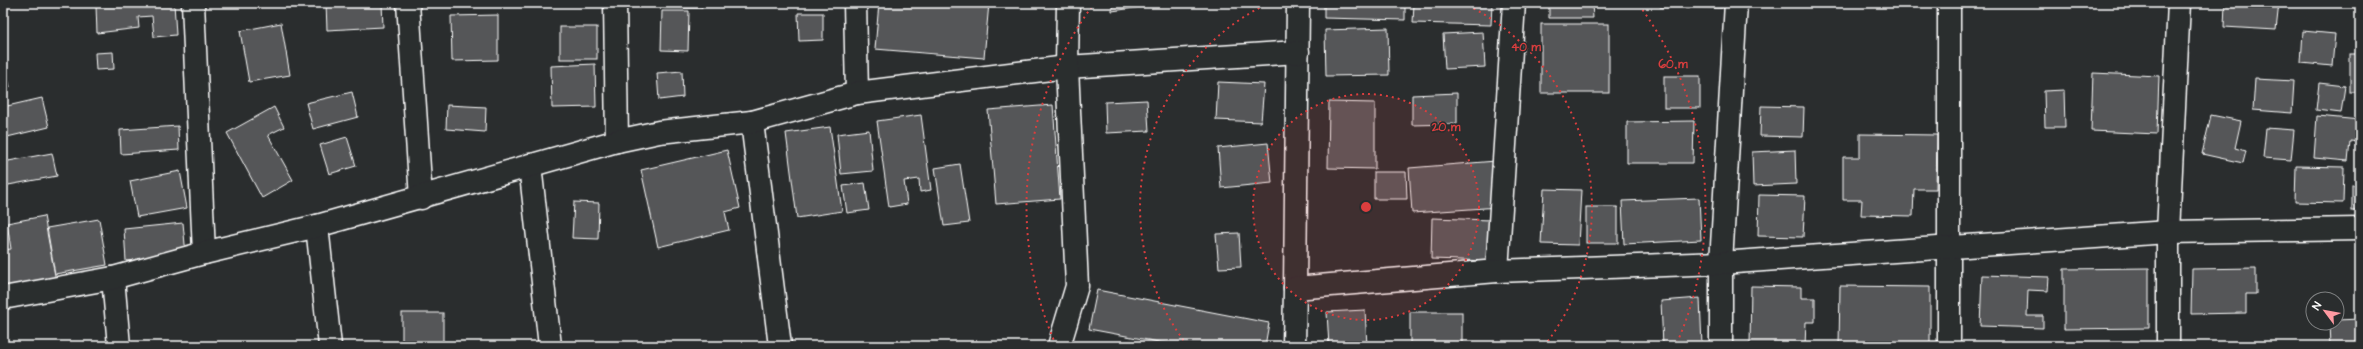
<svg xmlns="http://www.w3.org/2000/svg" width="2363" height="349" viewBox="0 0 2363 349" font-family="'Architects Daughter',sans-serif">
<rect width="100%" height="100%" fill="#2a2d2e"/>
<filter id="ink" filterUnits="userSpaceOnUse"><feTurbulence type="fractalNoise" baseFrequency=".025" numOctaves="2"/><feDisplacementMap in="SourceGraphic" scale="8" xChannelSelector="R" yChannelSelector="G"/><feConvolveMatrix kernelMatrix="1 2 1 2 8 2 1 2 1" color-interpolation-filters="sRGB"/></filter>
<g filter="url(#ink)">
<g fill="#555758" stroke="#fff">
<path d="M139,3H174L176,35L154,37L152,16L138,17L139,28L97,33L96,6Z"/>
<path d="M326,3H382L383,27L327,30Z"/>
<rect x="665" y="3" width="37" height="5"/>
<path d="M879,3H989L984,58L875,49Z"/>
<path d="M1112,3H1171L1112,11Z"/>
<path d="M1324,3H1405V20L1324,18Z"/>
<path d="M1414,3H1492L1491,25L1413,23Z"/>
<path d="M1549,3H1592L1593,18H1549Z"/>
<path d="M1661,3H1722V8L1660,7Z"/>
<path d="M2225,3H2279L2276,30L2224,27Z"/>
<path d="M662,11H689L688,51L661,50Z"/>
<path d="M798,13H823V40L799,41Z"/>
<path d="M498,15V60L452,61L451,16Z"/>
<path d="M281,23L290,75L249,82L240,31Z"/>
<rect x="1541" y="24" width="68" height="69"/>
<rect x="560" y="27" width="37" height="32"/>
<path d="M1388,28L1389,75L1326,76L1325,30Z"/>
<path d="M2303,31L2335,34L2332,66L2301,63Z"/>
<path d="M1483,32L1485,67L1445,69L1443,34Z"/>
<path d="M113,52L114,69L96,70L95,53Z"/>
<rect x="2350" y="54" width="10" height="38"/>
<path d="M3,58L10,87L3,88Z"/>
<path d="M595,64L596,107L552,108L551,66Z"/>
<path d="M682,71L683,97L659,100L657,73Z"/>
<path d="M2093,73L2159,76L2157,134L2091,131Z"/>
<rect x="1664" y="76" width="36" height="32"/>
<path d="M2255,79L2294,81L2292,113L2253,110Z"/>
<path d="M1218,82L1264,84L1261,122L1216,120Z"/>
<path d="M2319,83L2345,86L2341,113L2316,110Z"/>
<path d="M2064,90L2065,127H2045L2044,91Z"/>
<path d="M352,92L358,117L313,129L306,103Z"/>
<path d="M1457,93V124L1412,125V95Z"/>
<path d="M42,98L49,127L3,138V107Z"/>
<path d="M1147,100L1149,131L1106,133L1105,102Z"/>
<path d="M1329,102L1375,103V169L1328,168Z"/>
<path d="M447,105L486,107L485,132L446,129Z"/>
<path d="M1053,105L1060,199L996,204L988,110Z"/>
<path d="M1761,106L1804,107L1803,137L1760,136Z"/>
<path d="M274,107L284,127L268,135L293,180L262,198L227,133Z"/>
<path d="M921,115L931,190L920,192L919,179L904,181L907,204L889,207L877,121Z"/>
<path d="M2211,115L2241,121L2235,148L2246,151L2243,163L2202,154Z"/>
<path d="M2317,116L2360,120V142L2350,141L2348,161L2314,158Z"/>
<path d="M1694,121L1693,163H1627V122Z"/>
<path d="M178,126L179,150L121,154L120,130Z"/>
<path d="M830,127L842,211L797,218L786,133Z"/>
<path d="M2266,128L2294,130L2291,160L2263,158Z"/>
<path d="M869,130L873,171L841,174L837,134Z"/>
<path d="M1860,134L1937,135L1936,189H1914L1913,216L1861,215L1862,200H1843V157H1860Z"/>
<path d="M347,137L356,166L329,174L320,145Z"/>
<path d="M1268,143L1272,183L1221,188L1218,148Z"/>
<path d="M727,150L740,208L725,212L729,230L658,247L641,170Z"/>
<path d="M1795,150L1796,184L1753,186L1752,152Z"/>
<path d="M52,153L57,176L3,186V162Z"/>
<path d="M1496,161L1499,207L1412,213L1409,168Z"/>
<path d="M960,164L969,223L944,226L935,168Z"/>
<path d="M2296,166L2344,167L2343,203L2295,202Z"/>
<path d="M180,171L187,208L137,217L130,181Z"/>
<path d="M1374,172H1406L1407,199H1374Z"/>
<path d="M865,183L869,210L847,213L843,186Z"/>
<rect x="2352" y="185" width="8" height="26"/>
<path d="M1544,189L1581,190L1578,245L1541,244Z"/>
<path d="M1759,195L1805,196L1803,237L1758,236Z"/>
<path d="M1699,198L1701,240L1624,244L1622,201Z"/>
<path d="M574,202L599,203L598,239L572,238Z"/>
<rect x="1586" y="207" width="32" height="36"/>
<path d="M44,216L56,281L3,288V250L11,249L7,223Z"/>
<path d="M1432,218L1491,220L1490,261L1431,259Z"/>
<path d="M99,219L107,265L55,274L47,228Z"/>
<path d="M183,223L186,255L126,261L124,229Z"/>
<path d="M1239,233L1241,267L1219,268L1216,234Z"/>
<path d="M2149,268V328L2064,329V269Z"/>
<path d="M2256,268V294H2246V313L2191,314L2192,269Z"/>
<path d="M1982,275L2049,277L2048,291L2028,290L2027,316H2043V328L1980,326Z"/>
<path d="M1751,286L1801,287V298H1815V322H1806L1805,346H1750Z"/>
<path d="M1840,286L1930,287V346H1839Z"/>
<path d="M1097,290L1269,323L1265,346H1180L1089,329Z"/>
<path d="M1700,298L1702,346H1663L1661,301Z"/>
<path d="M1365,310L1367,346H1329L1327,312Z"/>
<rect x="1410" y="312" width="52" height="34"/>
<rect x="402" y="313" width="41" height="33"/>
<path d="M2360,319V346H2330L2329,323H2337V320Z"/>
</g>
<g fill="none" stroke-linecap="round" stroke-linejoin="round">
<g stroke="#fff" stroke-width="25">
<g id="minor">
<path d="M193,3L204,253"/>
<path d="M408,3L421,198"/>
<path d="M615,3L617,141"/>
<path d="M855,3L857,93"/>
<path d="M1949,3V346"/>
<path d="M752,122L780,346"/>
<path d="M530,165L550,346"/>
<path d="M317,226L330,346"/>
<path d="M1497,271L1514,3"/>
<path d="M113,278L119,346"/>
<path d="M1295,288L1298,3"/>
<path d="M3,298L113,278L204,253L317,226L617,141L659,132L752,122L857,93L1067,67L1298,52"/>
<path d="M1059,346L1077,286L1067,67L1068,3"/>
<path d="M1721,346V263L1736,3"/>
<path d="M2168,346V232L2179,3"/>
</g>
</g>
<g stroke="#fff" stroke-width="25">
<path id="tertiary" d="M1294,346L1295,288L1497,271L1721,263L2168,232L2360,229"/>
</g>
<use href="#minor" stroke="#2a2d2e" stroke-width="22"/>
<use href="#tertiary" stroke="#2a2d2e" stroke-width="22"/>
</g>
</g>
<circle cx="1366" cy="207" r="113" fill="#da3e3e" fill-opacity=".12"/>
<g fill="none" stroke="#da3e3e" stroke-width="2" stroke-dasharray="2 4">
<circle cx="1366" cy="207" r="113"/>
<path d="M1187 345A226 226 0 0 1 1269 3M1463 3A226 226 0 0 1 1545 345"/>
<path d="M1056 345A339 339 0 0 1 1093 5M1639 5A339 339 0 0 1 1676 345"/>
</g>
<circle cx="1366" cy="207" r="6" fill="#da3e3e" stroke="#2a2d2e" stroke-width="2"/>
<g font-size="12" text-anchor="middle" font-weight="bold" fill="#da3e3e" stroke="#2a2d2e" stroke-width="3" stroke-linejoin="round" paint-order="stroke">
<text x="1526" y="51">40 m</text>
<text x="1673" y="68">60 m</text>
<text x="1446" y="131">20 m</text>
</g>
<rect width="2363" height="349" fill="none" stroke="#2a2d2e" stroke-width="16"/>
<rect x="8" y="8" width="2347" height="333" fill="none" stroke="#fff" stroke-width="1.5" filter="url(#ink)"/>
<g transform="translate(2325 311) rotate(302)"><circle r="19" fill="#2a2d2e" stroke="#7f8182"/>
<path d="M0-3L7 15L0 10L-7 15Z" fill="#ff9aa2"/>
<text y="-6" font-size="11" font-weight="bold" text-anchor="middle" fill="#ffffff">N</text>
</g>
</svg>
